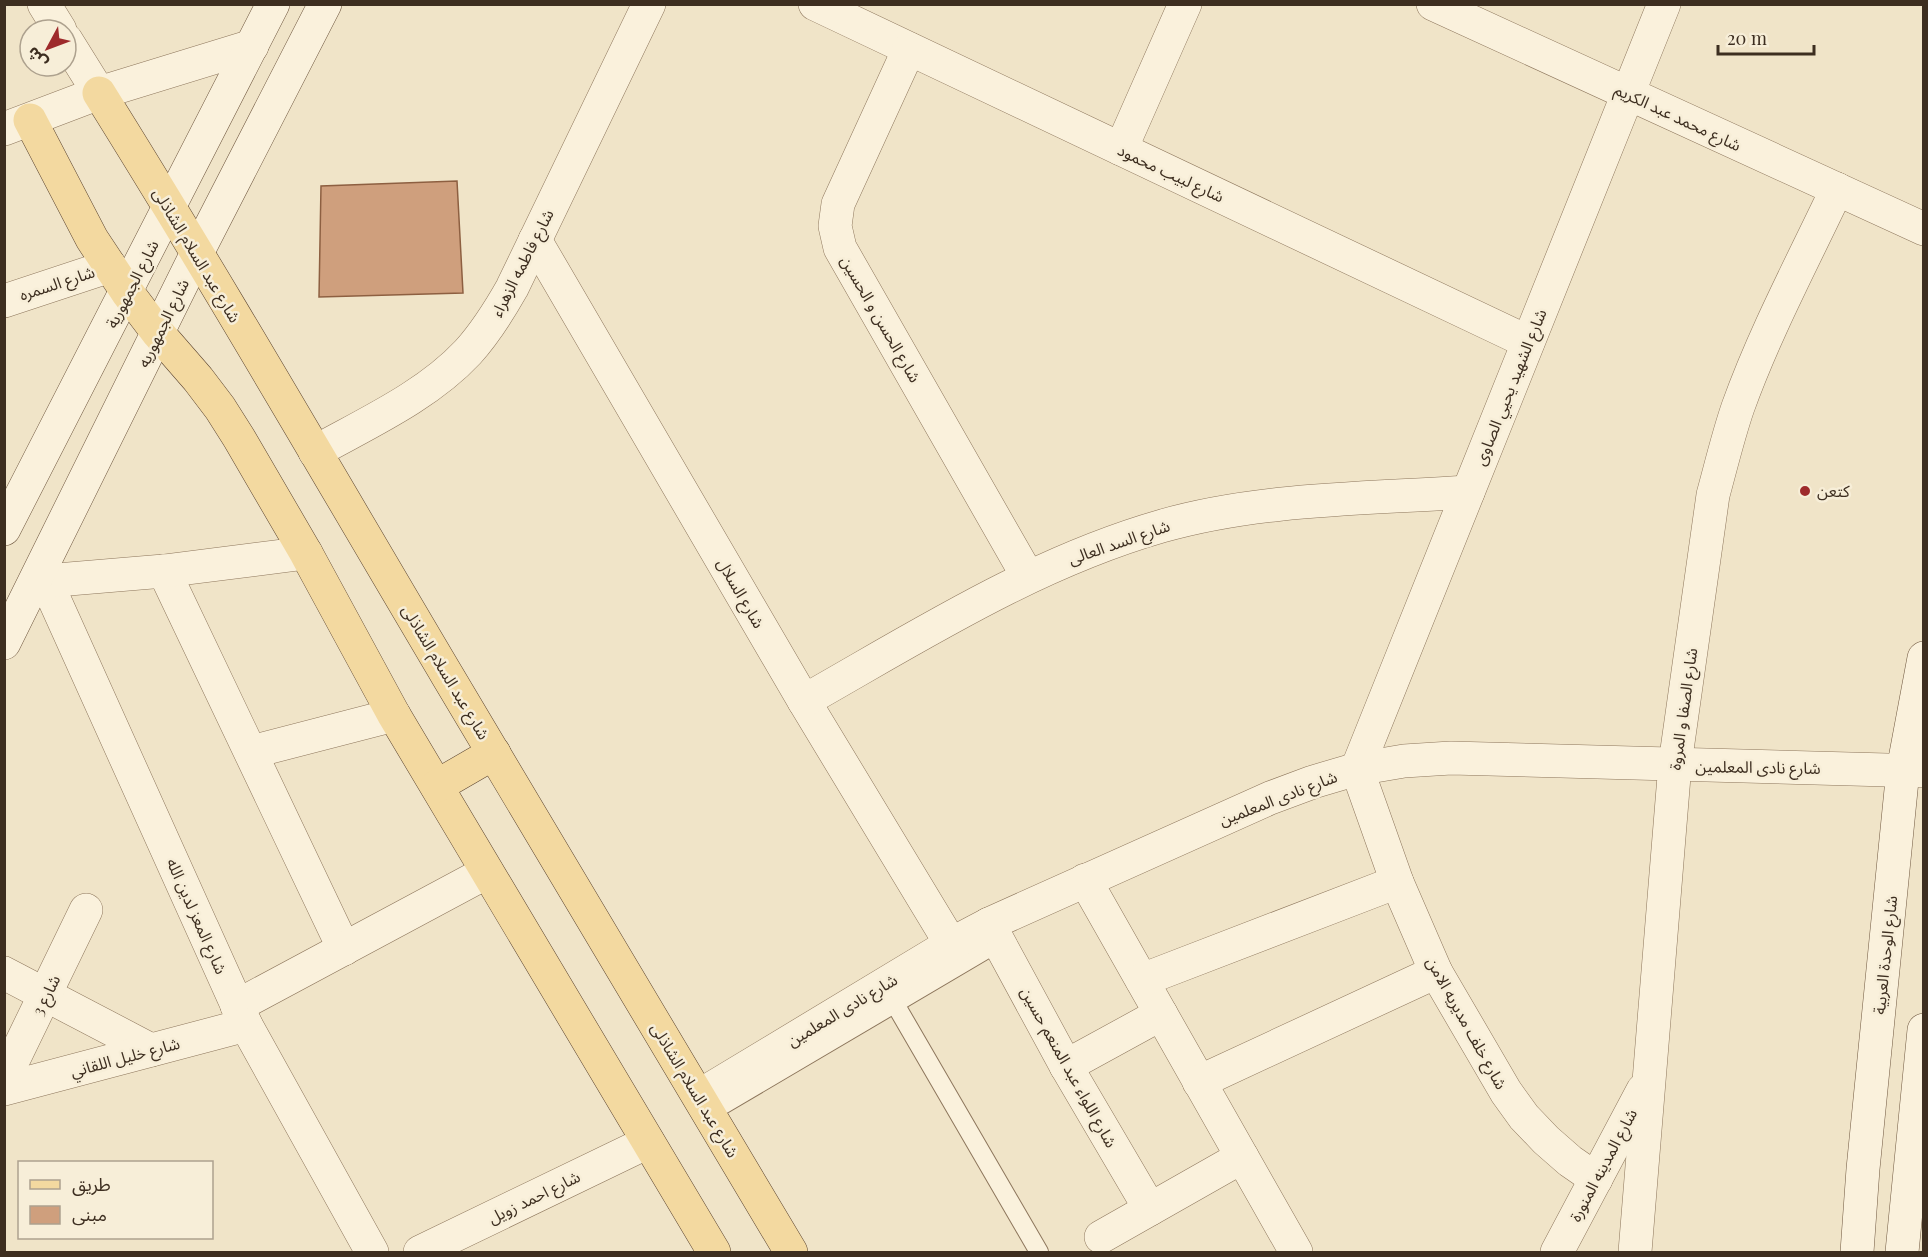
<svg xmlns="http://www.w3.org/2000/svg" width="1928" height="1257" viewBox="0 0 1928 1257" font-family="'Playfair Display','Noto Sans Arabic',serif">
<rect width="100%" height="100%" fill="#f0e4c8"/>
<path fill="#cf9f7d" stroke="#8d5f41" stroke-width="1.5" d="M457,181L463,293L319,297L321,186Z"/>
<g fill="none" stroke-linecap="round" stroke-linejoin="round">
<g stroke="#8d765c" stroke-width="20">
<g id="lane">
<path d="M895,1004L1039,1252"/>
<path d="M709,1113L999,942"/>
</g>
</g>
<g stroke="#8d765c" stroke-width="34">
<g id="street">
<path d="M44,4L60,30"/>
<path d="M815,4L1528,342"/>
<path d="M1433,4L1924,229"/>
<path d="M66,40L99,93"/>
<path d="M909,49L838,204L835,226L840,248L1028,577"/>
<path d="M4,129L99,93L252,46"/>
<path d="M1121,149L1185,4"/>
<path d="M535,240L804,701L951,944"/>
<path d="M4,301L110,266"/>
<path d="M315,452C367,423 427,396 468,352C485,333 499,311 512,288L649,4"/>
<path d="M41,570L246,1025L372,1252"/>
<path d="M164,571L344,949"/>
<path d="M45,581L164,571L306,553"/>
<path d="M804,701C919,636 1033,563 1162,526C1260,498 1366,499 1468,492"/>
<path d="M251,752L394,715"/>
<path d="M1085,880L1296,1252"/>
<path d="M989,924L1066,1066L1150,1209"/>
<path d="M4,973L151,1050"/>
<path d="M1142,980L1397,882"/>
<path d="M237,1006L487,872"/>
<path d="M1066,1066L1161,1014"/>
<path d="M4,1079L86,910"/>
<path d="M1199,1082L1436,972"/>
<path d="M4,1089L246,1025"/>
<path d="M699,1096L951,944L989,924L1270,798L1313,782L1357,769L1404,761L1451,758L1924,771"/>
<path d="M1596,1179L1570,1161L1546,1140L1524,1117L1506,1092L1436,972L1397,882L1357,769L1664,4"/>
<path d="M1101,1237L1242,1157"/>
<path d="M420,1252L648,1142"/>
<path d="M1557,1252L1643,1090"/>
<path d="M1635,1252L1675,764L1713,495C1721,466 1728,436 1738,407C1765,332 1803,261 1837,189"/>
</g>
</g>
<g stroke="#6f573f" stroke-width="34">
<g id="secondary">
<path d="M4,529L273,4"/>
<path d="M4,643L197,253L325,4"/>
<path d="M1857,1252L1863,1169L1903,770L1924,658"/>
<path d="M1902,1252L1924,1030"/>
</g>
</g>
<g stroke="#5b4430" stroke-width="34">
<g id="primary">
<path d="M99,93C219,285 332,481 447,675C562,868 677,1060 791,1252"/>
<path d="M30,120L92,239L127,292L158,333L198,379L220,408L239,438L306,553L394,715L714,1252"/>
<path d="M437,786L494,753"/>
</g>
</g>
<use href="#lane" stroke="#faf1dc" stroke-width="18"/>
<use href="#street" stroke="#faf1dc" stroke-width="33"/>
<use href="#secondary" stroke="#faf1dc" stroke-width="33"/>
<use href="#primary" stroke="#f3d9a0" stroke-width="33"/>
</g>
<circle fill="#9e2a2b" stroke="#f7eed8" stroke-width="2" cx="1805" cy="491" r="6"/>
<g text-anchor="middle" stroke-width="5" stroke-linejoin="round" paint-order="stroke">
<g font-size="16" fill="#3d2e20" stroke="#f7eed8">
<text transform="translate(1678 117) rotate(25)" y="6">شارع محمد عبد الكريم</text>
<text transform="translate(1171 173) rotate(25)" y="6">شارع لبيب محمود</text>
<text transform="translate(197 255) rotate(59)" y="6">شارع عبد السلام الشاذلى</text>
<text transform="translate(522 263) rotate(-63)" y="6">شارع فاطمه الزهراء</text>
<text transform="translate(57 283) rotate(-18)" y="6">شارع السمره</text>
<text transform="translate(132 284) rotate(-63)" y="6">شارع الجمهورية</text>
<text transform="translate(881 319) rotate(60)" y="6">شارع الحسن و الحسين</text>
<text transform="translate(163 323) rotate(-64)" y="6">شارع الجمهوريه</text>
<text transform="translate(1510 387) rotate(-68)" y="6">شارع الشهيد يحيي الصاوى</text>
<text transform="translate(1119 542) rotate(-19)" y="6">شارع السد العالى</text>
<text transform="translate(741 593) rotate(60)" y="6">شارع السلال</text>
<text transform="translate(446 672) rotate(59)" y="6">شارع عبد السلام الشاذلى</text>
<text transform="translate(1683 709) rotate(-82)" y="6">شارع الصفا و المروة</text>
<text transform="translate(1758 767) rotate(1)" y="6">شارع نادى المعلمين</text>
<text transform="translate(1278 798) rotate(-21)" y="6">شارع نادى المعلمين</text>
<text transform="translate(197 916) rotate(66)" y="6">شارع المعز لدين الله</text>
<text transform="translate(1885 955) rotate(-84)" y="6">شارع الوحدة العربية</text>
<text transform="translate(46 995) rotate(-64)" y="6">شارع 3</text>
<text transform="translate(842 1010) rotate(-31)" y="6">شارع نادى المعلمين</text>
<text transform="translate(1467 1023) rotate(61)" y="6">شارع خلف مديريه الامن</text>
<text transform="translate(125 1057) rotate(-15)" y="6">شارع خليل اللقاني</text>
<text transform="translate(1069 1067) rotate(61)" y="6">شارع اللواء عبد المنعم حسين</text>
<text transform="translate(695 1090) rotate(59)" y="6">شارع عبد السلام الشاذلى</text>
<text transform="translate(1603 1165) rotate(-62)" y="6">شارع المدينه المنورة</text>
<text transform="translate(534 1197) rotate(-26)" y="6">شارع احمد زويل</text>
</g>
<g font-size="16" fill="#3d2e20" stroke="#f7eed8" text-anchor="start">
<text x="1817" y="497">كتعن</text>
</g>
</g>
<rect width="1928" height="1257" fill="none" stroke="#3d2e20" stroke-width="12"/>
<rect x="18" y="1161" width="195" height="78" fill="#f7eed8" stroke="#ada18e" stroke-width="1.5"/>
<rect x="30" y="1180" width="30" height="9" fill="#f3d9a0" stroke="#ada18e" stroke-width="1.5"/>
<text x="72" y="1191" font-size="18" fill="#3d2e20">طريق</text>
<rect x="30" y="1206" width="30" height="18" fill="#cf9f7d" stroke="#ada18e" stroke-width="1.5"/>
<text x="72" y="1221" font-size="18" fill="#3d2e20">مبنى</text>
<g transform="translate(48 48) rotate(229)"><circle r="28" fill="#f7eed8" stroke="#ada18e" stroke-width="1.5"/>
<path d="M0-4.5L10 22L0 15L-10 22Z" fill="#9e2a2b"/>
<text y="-9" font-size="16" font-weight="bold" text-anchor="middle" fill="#3d2e20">ش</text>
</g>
<path d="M1718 45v9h96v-9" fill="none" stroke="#3d2e20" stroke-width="3"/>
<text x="1727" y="45" font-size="18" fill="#3d2e20" stroke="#f7eed8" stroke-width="4.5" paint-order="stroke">20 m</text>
</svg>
